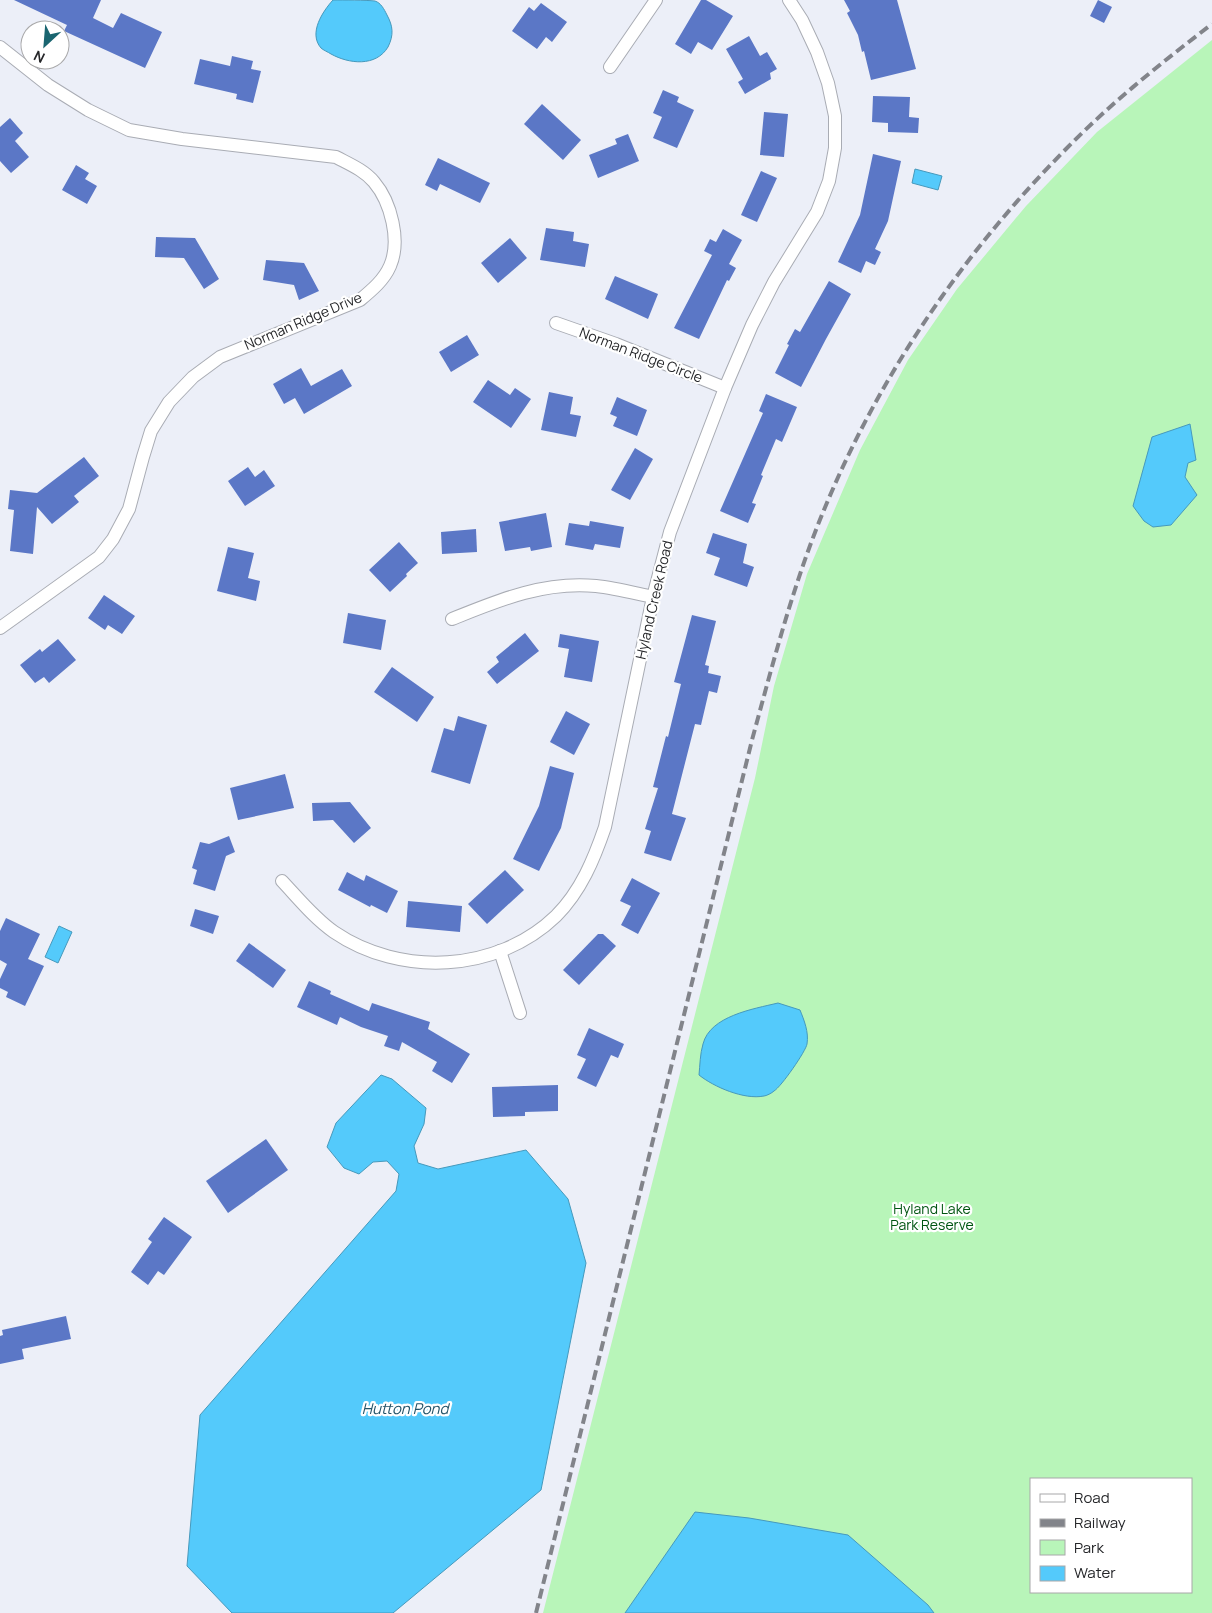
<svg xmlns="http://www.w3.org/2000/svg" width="1212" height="1613" viewBox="0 0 1212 1613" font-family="Manrope,sans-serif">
<rect width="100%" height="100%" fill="#eceff8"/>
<path fill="#b8f5b9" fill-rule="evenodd" d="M1212,40V1613H543L755,778L774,686L807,574L860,450L908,360L957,289L1026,206L1097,132ZM1031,1479H1191V1592H1031Z"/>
<g fill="#54cafb" stroke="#4699bc">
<path d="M333,0C343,0 366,0 375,1C381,3 384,9 387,15C393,26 394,35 388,47C376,67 349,64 331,54C328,52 323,50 321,48C308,33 323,11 333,0Z"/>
<path d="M915,169L942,176L938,190L912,183Z"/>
<path d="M1190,424L1196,460L1188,463L1185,477L1197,495L1171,525L1153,527L1144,521L1133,506L1152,437Z"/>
<path d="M59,926L72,932L58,963L45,957Z"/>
<path d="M778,1003L800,1010C804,1020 809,1032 807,1044C806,1051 781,1087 774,1091C772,1093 766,1096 764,1096C744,1100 714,1087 699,1075C700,1065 700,1054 703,1044C710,1016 753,1009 778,1003Z"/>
<path d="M381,1075L392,1079L426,1108L424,1124L414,1146L418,1163L438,1169L526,1150L568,1199L586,1263L541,1490L393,1613H232L187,1566L200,1415L396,1191L399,1174L387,1161L373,1162L359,1174L344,1168L327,1147L336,1123Z"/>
<path d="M695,1512L749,1518L848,1535L928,1605L934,1613H625Z"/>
</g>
<g fill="#5b77c6">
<path d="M14,0H101L93,18L113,28L121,13L162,32L145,68L64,31L67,25Z"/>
<path d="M701,0H706L733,16L712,50L698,42L691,54L675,44Z"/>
<path d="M844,0H897L916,69L871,80L864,51L862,52L858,35L847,13L850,11Z"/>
<path d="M1098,0L1112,7L1104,23L1090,16Z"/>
<path d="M541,3L567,22L552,42L546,37L537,49L512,31L529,7L534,11Z"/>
<path d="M749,36L760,56L767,52L777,69L770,73L771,79L745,94L738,82L743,79L726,49Z"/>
<path d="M232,56L253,61L251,69L261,71L253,103L236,99L237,94L194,84L200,59L230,66Z"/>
<path d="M663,90L679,97L677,102L694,110L677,148L653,138L662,117L653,113Z"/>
<path d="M873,96L910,97L909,117L919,118L918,133L888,132V123L872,122Z"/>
<path d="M542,104L581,140L563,160L524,124Z"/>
<path d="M764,112L788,114L784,157L760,155Z"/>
<path d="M10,118L23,133L15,141L29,157L11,173L0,161V127Z"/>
<path d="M628,134L639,161L598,178L589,155L617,144L615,139Z"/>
<path d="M873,154L901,161L888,221L875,249L881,252L875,265L866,261L861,273L838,262L860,215Z"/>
<path d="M438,158L490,183L480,203L440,184L437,191L425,185Z"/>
<path d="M76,165L89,173L85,179L97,186L87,204L62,190Z"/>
<path d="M761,171L777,178L757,222L741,215Z"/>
<path d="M546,228L574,232L573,241L589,244L585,267L540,260Z"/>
<path d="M723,229L742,240L729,264L736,268L729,281L727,280L699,339L674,328L712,255L704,251L710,239L716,242Z"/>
<path d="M156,237L195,238L219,279L204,289L184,258L155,257Z"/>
<path d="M510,238L527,258L498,283L481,263Z"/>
<path d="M266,260L304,263L319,291L299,300L294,285L263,280Z"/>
<path d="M615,276L658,294L648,319L605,299Z"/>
<path d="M829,281L851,294L826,339L801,387L775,373L789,345L787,344L795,329L800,332Z"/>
<path d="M467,335L479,355L451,372L439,352Z"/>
<path d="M301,368L311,386L342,369L352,386L304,414L295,398L284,404L273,384Z"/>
<path d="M488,380L510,395L515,388L531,399L511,428L473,402Z"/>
<path d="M549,392L573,397L570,414L581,416L576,437L541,430Z"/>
<path d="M766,394L797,407L782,442L776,439L761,475L763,476L752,503L756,504L748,523L720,511L763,413L759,411Z"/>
<path d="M617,397L647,410L637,436L613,426L617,417L610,414Z"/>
<path d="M635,448L653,459L630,500L611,490Z"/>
<path d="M84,457L99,476L74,496L79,502L52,524L37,507L33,554L10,551L14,510L8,509L10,490L37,493Z"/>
<path d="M248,467L255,477L264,470L275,486L245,506L228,481Z"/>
<path d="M546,513L552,547L531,551L530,547L505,551L499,522Z"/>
<path d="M590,521L624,527L620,548L595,544L593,550L565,545L569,523L589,526Z"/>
<path d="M476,529L477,552L442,554L441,532Z"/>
<path d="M713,533L747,544L743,563L754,567L747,587L714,575L720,558L706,553Z"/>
<path d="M399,542L418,563L406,574L407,576L390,592L369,570Z"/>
<path d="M228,547L254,553L248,578L260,581L256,601L217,591Z"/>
<path d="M104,595L135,616L122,634L108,625L105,630L88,618Z"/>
<path d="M348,613L386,620L381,650L343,643Z"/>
<path d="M692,615L716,621L705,665L709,666L708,673L721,676L717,693L709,691L701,725L695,724L672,814L686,818L671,861L644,853L651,831L645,829L658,788L653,787L666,736L668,737L681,684L674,682Z"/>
<path d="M525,633L539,651L497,684L487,672L499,662L496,657Z"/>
<path d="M560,634L599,641L592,682L564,677L569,649L558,647Z"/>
<path d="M58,639L76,660L49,683L44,677L35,683L20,665L40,649L42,652Z"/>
<path d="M392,667L434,697L417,722L374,692Z"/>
<path d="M566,711L590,724L574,755L550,742Z"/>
<path d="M458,716L487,725L470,784L431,772L444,728L454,731Z"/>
<path d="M550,766L574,773L561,828L539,871L513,859L539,806Z"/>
<path d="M285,774L294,808L238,820L230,788Z"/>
<path d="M350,802L371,828L354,843L333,820L313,821L312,803Z"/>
<path d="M229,836L235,852L226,856L215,891L193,884L197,870L192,868L200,842L209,844Z"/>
<path d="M505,870L524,890L487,924L468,904Z"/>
<path d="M347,872L364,881L366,875L398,891L387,913L371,905L370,907L338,890Z"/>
<path d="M632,878L660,893L638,934L621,925L631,906L620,901Z"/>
<path d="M408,901L462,906L460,932L406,927Z"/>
<path d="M195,909L219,916L213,934L190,926Z"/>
<path d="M6,918L40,934L28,959L44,966L25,1006L6,997L8,992L0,988V979L7,964L0,960V931Z"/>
<path d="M598,934H603L616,946L579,985L563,970Z"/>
<path d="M249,943L286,970L273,988L236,961Z"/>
<path d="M309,981L331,991L330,994L369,1011L372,1003L430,1022L428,1029L470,1054L452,1083L432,1071L437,1062L402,1042L399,1051L384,1046L388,1036L361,1027L340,1017L337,1025L297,1007Z"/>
<path d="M589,1028L624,1044L618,1058L611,1055L596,1087L577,1078L586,1059L577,1055Z"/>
<path d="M558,1085V1111L525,1112V1116L493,1117L492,1087Z"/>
<path d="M266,1139L288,1170L228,1213L206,1181Z"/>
<path d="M164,1217L192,1237L164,1275L158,1271L148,1285L131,1272L152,1242L148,1239Z"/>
<path d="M66,1316L71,1339L22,1349L24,1359L0,1364V1336L3,1335L2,1330Z"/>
</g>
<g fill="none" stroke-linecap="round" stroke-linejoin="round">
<g stroke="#a9acb4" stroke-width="14">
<g id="minor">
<path d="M0,47L48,85L88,110L129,130L182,139L336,157C349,164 364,170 374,182C391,202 401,241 390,266C384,280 372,290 360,300L220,357L193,377L169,402L151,431L143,457L129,509L113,539L99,557L0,628"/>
<path d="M610,67L656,0"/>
<path d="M556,323L616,344L725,388"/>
<path d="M452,619C499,600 544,581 596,586C615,588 634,593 653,597"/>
<path d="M282,881C298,898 314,918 334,932C400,977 497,973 556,916C581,891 594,859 605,827L653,597L670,532L725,388L752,325L774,282L817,212L829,181L835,148V116L828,83L817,52L802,20L789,0"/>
<path d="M500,951L520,1013"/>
</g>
</g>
<use href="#minor" stroke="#fff" stroke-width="12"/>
<path stroke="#82848a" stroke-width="4" stroke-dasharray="10 5" stroke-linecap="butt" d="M536,1613L752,740C770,674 787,608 811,543C866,395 955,261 1066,149C1111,103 1161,63 1212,24"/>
</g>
<g text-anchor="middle" stroke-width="4.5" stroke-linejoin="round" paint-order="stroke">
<g font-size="14" fill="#252629" stroke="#fff">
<text transform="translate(303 321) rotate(-23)" y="5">Norman Ridge Drive</text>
<text transform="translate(641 355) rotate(21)" y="5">Norman Ridge Circle</text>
<text transform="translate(654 600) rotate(-77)" y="5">Hyland Creek Road</text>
</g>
<g font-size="14" fill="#051" stroke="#fff">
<text x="932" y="1214">Hyland Lake<tspan x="932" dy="16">Park Reserve</tspan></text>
</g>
<g font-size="15" font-style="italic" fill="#235368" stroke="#fff">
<text x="405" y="1414">Hutton Pond</text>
</g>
</g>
<rect x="1030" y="1478" width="162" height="115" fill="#ffffff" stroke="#a8a8a9"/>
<rect x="1040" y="1494" width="25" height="8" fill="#ffffff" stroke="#a8a8a9"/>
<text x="1074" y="1503" font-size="15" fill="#252629">Road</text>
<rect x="1040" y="1519" width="25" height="8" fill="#82848a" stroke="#a8a8a9"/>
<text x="1074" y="1528" font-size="15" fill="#252629">Railway</text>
<rect x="1040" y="1540" width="25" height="15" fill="#b8f5b9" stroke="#a8a8a9"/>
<text x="1074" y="1553" font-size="15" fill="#252629">Park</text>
<rect x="1040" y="1566" width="25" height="15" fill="#54cafb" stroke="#a8a8a9"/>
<text x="1074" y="1578" font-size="15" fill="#252629">Water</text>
<g transform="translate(45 45) rotate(206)"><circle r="24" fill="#ffffff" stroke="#a8a8a9"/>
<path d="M0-4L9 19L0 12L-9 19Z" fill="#1a6570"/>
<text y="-8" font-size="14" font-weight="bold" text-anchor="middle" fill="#252629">N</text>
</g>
</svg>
